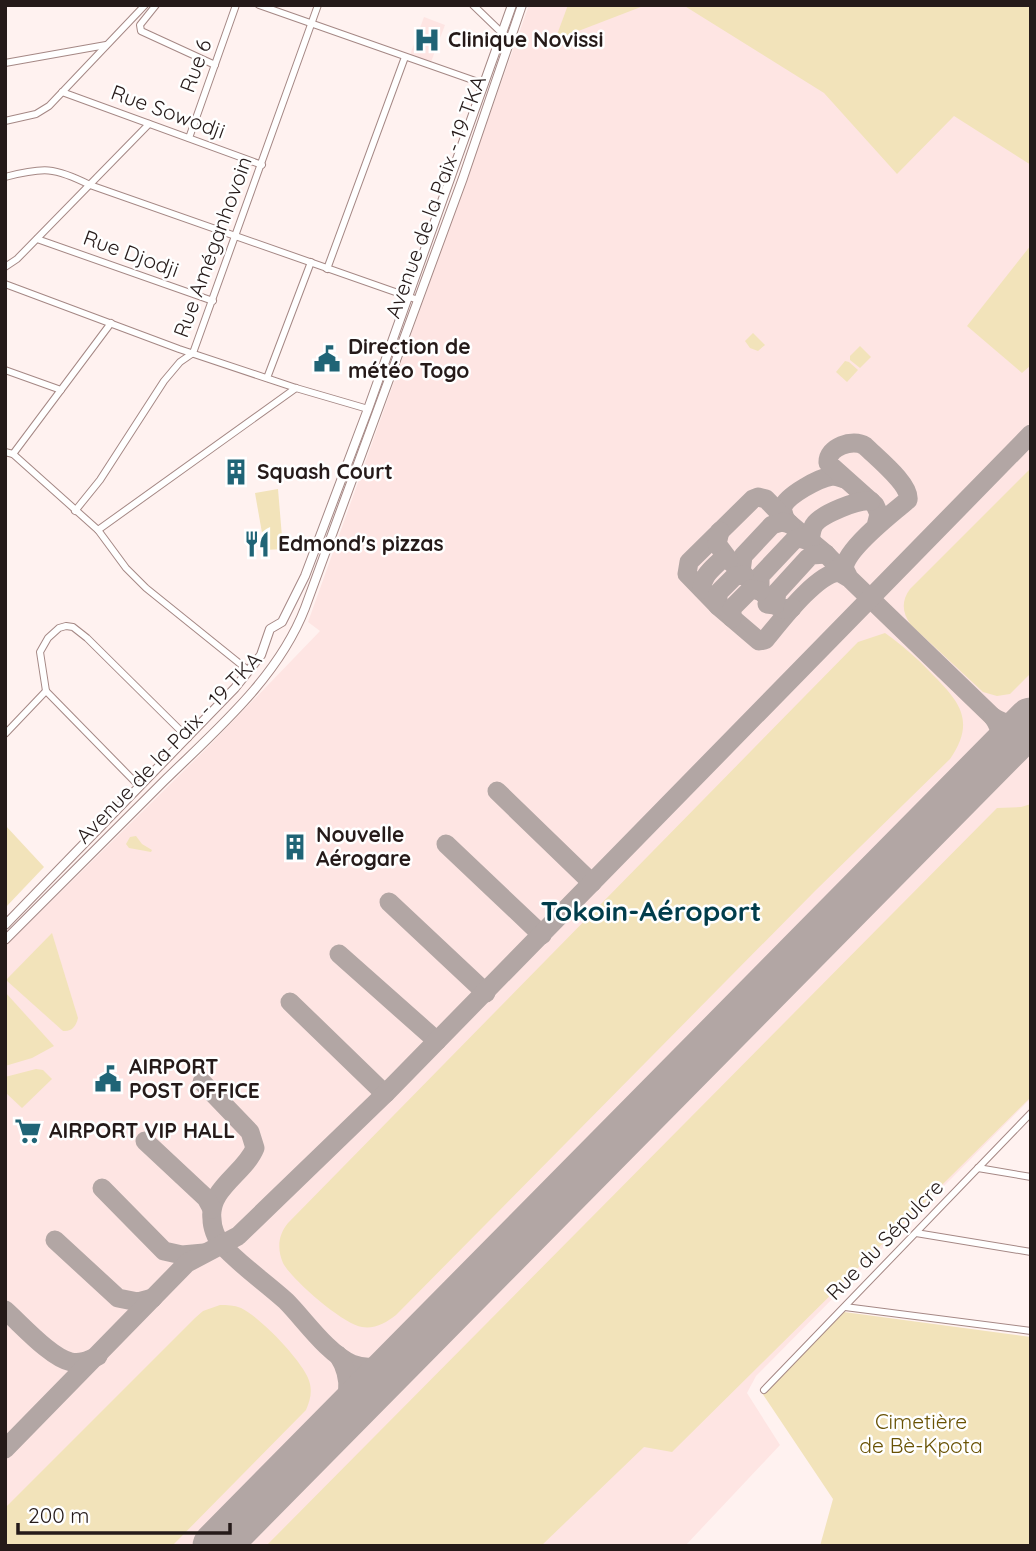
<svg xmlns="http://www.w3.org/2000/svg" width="1036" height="1551" viewBox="0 0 1036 1551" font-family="Quicksand,sans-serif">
<rect width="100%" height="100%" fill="#fff2f0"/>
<g fill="#fee5e3">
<path d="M529,5H1031V1098L756,1376L747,1393L780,1445L685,1546H5V947L209,746L320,631L308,622Z"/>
<path d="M424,17L445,25L431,62L410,55Z"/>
</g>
<g fill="#f2e3ba">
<path d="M568,5H646L555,40Z"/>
<path d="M683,5H1031V165L954,116L897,174L824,93Z"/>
<path d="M1031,245V365L1022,373L967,326Z"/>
<path d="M753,333L765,345L758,351L750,348L745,341Z"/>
<path d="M860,346L871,357L860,368L850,360V356Z"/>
<path d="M845,361L849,362L858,370L847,382L836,372Z"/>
<path d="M1031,468V673L1010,694L997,696L983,692L911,625C902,613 901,601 910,589Z"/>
<path d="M278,489L283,549L265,550L255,493Z"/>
<path d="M885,633C902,645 917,658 931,673C960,702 976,721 950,759L815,891L396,1315C386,1323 375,1329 362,1327C344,1325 291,1279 283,1263C277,1249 278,1235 288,1223L858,642Z"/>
<path d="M1031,804V1097L672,1452L644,1447L541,1546H266L997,808L1021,807Z"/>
<path d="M5,825L44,867L5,908Z"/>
<path d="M136,836L142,844L152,850L151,852L129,848L126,844L130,837Z"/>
<path d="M52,933L78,1018C76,1026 72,1032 63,1031L6,980Z"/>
<path d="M5,992L54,1046L32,1058L5,1066Z"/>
<path d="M36,1069L43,1070L52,1079L22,1108L5,1092V1077Z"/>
<path d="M220,1305C227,1305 234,1305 241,1308C259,1316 307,1365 310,1384C312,1393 310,1401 306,1410L172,1546H5V1508L195,1318L203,1311Z"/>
<path d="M844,1312L1031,1337V1546H820L833,1499L762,1393Z"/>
</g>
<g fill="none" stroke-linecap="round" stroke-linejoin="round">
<g stroke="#b2a6a4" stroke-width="19">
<path d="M785,519L782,508C787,495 819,478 832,476C837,476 839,477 844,479"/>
<path d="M876,526L879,514L875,505L828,463C827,447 853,438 865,446C877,458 911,485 908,500C891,514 847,548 844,568L849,578L839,572C816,574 780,622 765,640L759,641L718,606L687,574L689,562L753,499L758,497L766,499L790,524L826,554L849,578L993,717"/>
<path d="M720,531L717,544L729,560L775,605L783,609L792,608"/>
<path d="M741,572L743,556L772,525L782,522L790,524"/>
<path d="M702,589C702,576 712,569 721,560H729"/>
<path d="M760,591V576L794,540L799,538L810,541C811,536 811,530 814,525C821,514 859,499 871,501"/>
<path d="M767,604L775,605L777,592L808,558L812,555L826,554"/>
<path d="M718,606V593L735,576L744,575"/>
<path d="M732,618V608L751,589L760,591"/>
<path d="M993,761C1002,746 1004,732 993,717C1005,725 1018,727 1031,720"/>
<path d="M497,791L592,883"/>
<path d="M446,844L542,935"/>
<path d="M389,902L486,993"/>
<path d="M339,954L437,1041"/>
<path d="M290,1002L385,1094"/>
<path d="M202,1082L250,1132L255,1148C245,1173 208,1189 212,1219C212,1227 216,1238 221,1244C240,1265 265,1282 286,1301C304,1319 328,1354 352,1364C372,1372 391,1364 407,1352"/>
<path d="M145,1141L206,1198L212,1209"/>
<path d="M102,1188L164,1251L182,1255L204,1253"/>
<path d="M55,1240L118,1298L138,1302L153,1298"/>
<path d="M5,1310C21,1324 51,1358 71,1362C81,1364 89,1360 98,1356"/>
<path d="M334,1426C349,1403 354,1380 338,1355"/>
<path d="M5,1449L187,1263L238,1236L385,1094L1031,434"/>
</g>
<path stroke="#b2a6a4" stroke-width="47" d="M216,1546L1031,721"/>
<g stroke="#a58885" stroke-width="8">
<g id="minor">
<path d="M156,5L140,25L141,31L215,65"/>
<path d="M259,5L484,84"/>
<path d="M473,5L502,33L511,39"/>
<path d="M5,63L106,45"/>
<path d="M62,92L262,165"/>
<path d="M5,121L36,114L49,106L145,5"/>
<path d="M189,138L236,5"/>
<path d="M5,177C44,167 54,167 90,185L418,300"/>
<path d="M37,239L213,301"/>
<path d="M5,267L17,259L149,124"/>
<path d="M327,269L405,57"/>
<path d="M5,284L179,349L296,388L368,409"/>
<path d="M5,370L61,390"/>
<path d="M267,378L311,262"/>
<path d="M5,452L13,454L98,530L126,568L146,588L249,671"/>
<path d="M13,454L111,323"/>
<path d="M75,511L100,480L164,381L180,362L193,353L318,5"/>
<path d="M98,530L296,388"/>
<path d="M5,734L46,691"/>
<path d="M140,787L46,691L40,652L48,638L59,628L66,626L73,627L87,638L188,738"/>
<path d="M978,1168L1031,1177"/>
<path d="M916,1233L1031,1252"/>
<path d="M845,1307L1031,1331"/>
<path d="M764,1390L1031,1113"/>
</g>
</g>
<g stroke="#a58885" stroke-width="10">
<g id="secondary">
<path d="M5,925L235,688L261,655L270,629L282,622L305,576L368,409L512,5"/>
<path d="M5,940C58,887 111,834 164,781C216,730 278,678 305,608L463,178L522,5"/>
</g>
</g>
<use href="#minor" stroke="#fff" stroke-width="6"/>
<use href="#secondary" stroke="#fff" stroke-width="8"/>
</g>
<defs>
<g id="hospital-bare" transform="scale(2.1)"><path d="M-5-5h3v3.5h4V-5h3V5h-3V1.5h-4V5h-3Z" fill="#206476" stroke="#fff" stroke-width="2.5" paint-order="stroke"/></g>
<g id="civic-bare" transform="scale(2.1)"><path d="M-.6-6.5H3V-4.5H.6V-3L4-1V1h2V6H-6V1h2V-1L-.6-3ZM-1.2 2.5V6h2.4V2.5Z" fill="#206476" stroke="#fff" stroke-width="2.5" paint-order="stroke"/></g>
<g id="building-bare" transform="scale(2.1)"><path d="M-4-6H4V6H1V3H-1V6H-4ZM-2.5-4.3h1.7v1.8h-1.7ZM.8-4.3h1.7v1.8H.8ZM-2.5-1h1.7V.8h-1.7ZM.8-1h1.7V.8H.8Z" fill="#206476" stroke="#fff" stroke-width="2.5" paint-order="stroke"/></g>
<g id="restaurant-bare" transform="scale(2.1)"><path d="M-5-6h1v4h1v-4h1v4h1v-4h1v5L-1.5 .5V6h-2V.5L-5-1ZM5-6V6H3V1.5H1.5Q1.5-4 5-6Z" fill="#206476" stroke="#fff" stroke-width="2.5" paint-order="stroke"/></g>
<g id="supermarket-bare" transform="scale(2.1)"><path d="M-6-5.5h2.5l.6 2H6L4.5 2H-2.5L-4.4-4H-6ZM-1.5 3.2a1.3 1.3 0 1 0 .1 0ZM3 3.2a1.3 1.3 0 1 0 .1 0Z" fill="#206476" stroke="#fff" stroke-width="2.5" paint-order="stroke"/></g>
</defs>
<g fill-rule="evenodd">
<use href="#hospital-bare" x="427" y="40"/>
<use href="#civic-bare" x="327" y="359"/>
<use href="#building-bare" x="236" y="472"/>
<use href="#restaurant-bare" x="257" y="544"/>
<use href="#building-bare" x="295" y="847"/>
<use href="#civic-bare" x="108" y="1079"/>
<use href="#supermarket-bare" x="28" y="1131"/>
</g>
<g text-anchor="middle" stroke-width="5" stroke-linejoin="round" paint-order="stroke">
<g font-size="21" font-weight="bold" fill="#251a19" stroke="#fff" text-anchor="start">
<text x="448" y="47">Clinique Novissi</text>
<text x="348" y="354">Direction de<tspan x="348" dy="24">météo Togo</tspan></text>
<text x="257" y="479">Squash Court</text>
<text x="278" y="551">Edmond's pizzas</text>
<text x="316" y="842">Nouvelle<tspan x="316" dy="24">Aérogare</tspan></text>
<text x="129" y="1074">AIRPORT<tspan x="129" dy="24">POST OFFICE</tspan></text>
<text x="49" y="1138">AIRPORT VIP HALL</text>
</g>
<g font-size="21" fill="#251a19" stroke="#fff">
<text transform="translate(196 66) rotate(-70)" y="7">Rue 6</text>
<text transform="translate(168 112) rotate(20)" y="7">Rue Sowodji</text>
<text transform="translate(436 197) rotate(-70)" y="7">Avenue de la Paix - 19 TKA</text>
<text transform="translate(213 247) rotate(-70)" y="7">Rue Améganhovoin</text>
<text transform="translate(131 254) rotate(20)" y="7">Rue Djodji</text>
<text transform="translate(169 748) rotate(-46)" y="7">Avenue de la Paix - 19 TKA</text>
<text transform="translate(885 1240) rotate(-46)" y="7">Rue du Sépulcre</text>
</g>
<g font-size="21" fill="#695204" stroke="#fff">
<text x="921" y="1429">Cimetière<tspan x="921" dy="24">de Bè-Kpota</tspan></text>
</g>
<g font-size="28" font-weight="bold" fill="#013d4b" stroke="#fff">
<text x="651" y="921">Tokoin-Aéroport</text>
</g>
</g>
<rect width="1036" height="1551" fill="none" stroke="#251a19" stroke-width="14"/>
<path d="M18 1523v10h212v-10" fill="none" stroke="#251a19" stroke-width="3.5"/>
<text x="28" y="1523" font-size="21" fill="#251a19" stroke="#ffffff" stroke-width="5" paint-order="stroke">200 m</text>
</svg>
